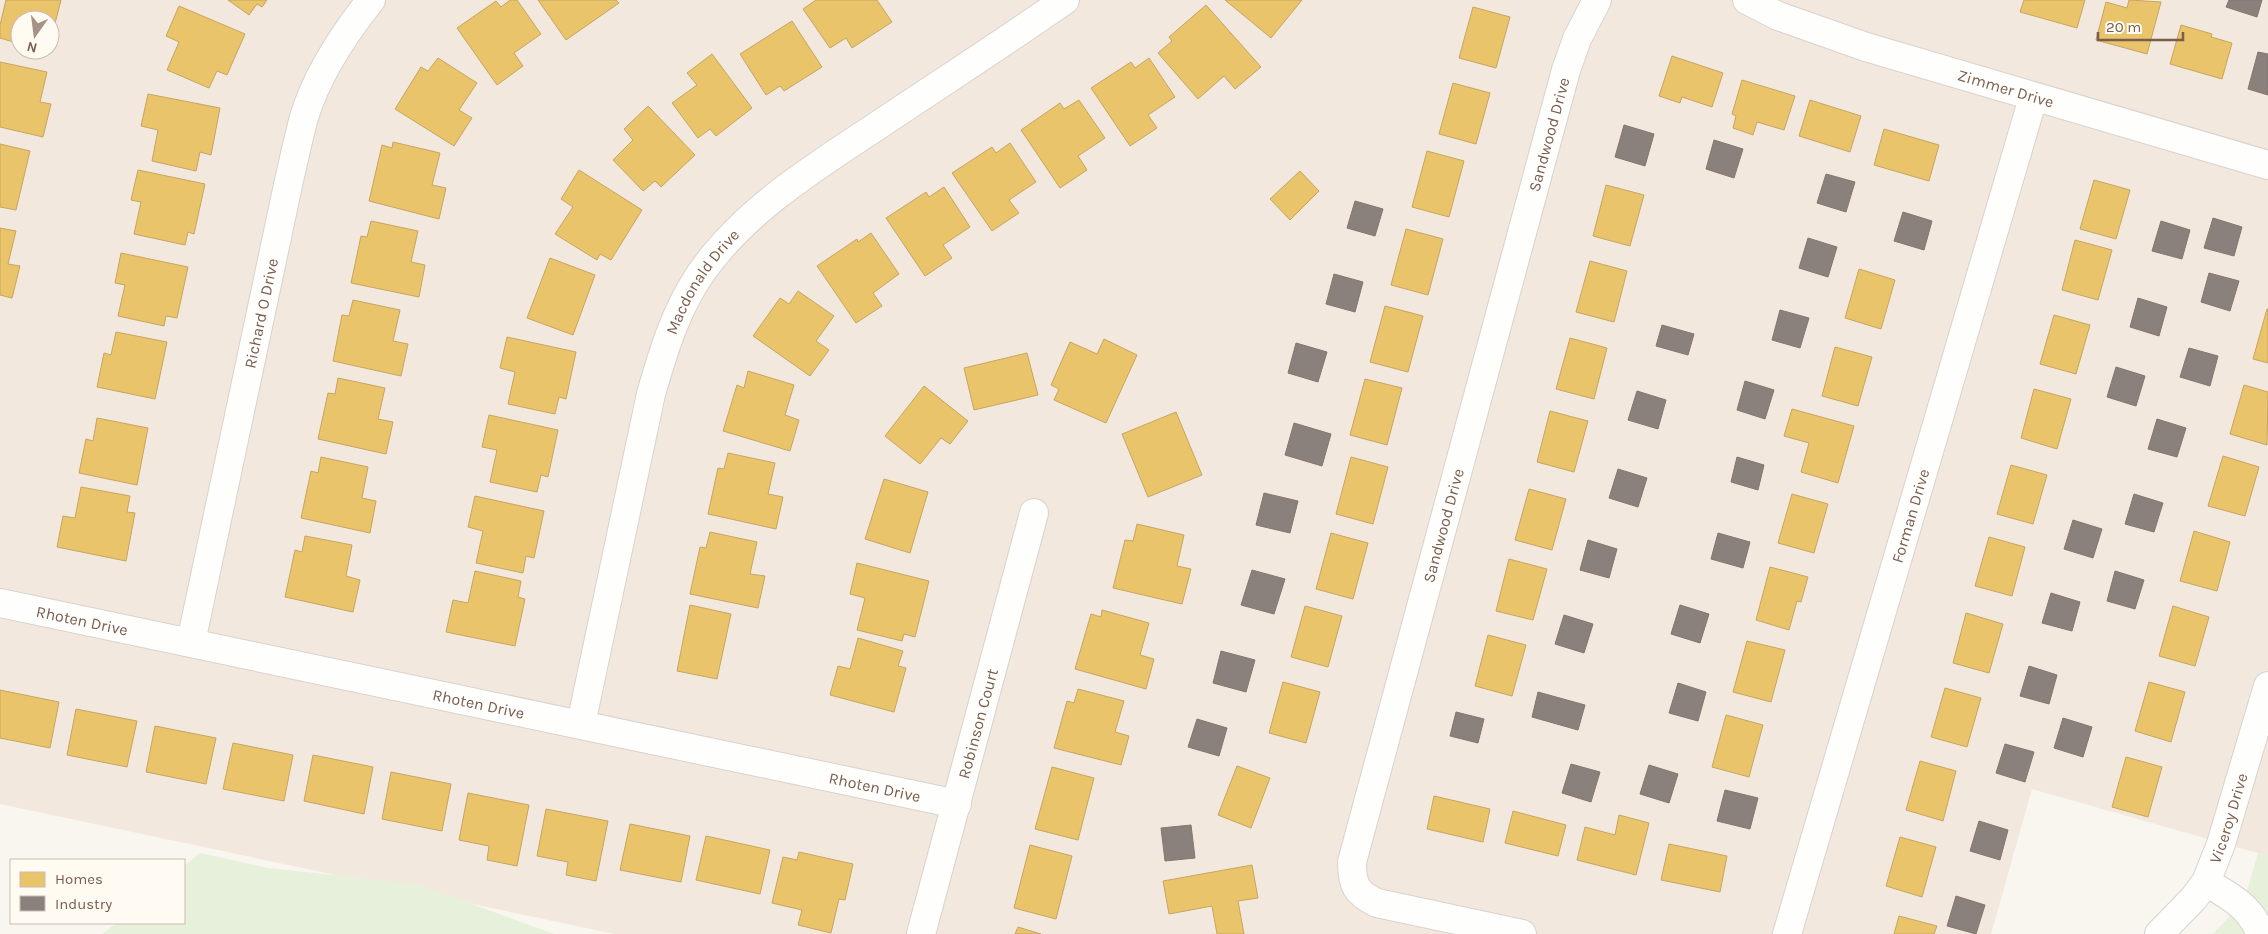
<svg xmlns="http://www.w3.org/2000/svg" width="2268" height="934" viewBox="0 0 2268 934" font-family="Karla,sans-serif">
<rect width="100%" height="100%" fill="#f9f5ef"/>
<path fill="#f2e8dd" fill-rule="evenodd" d="M0,0H2268V856L2032,789L1991,934H615L0,804ZM20,20H50V50H20Z"/>
<g fill="#e6f0da">
<path d="M200,853L268,868L417,884L554,934H103L116,923H184V866Z"/>
<path d="M2258,853L2268,856V934H2213L2229,917L2248,888Z"/>
</g>
<g fill="#e9c46a" stroke="#c7a561">
<path d="M6,0H61L50,43V20H20V44L0,38V25Z"/>
<path d="M228,0H267L262,7L257,4L249,15Z"/>
<path d="M510,0H517L541,34L514,53L523,66L497,85L457,28L496,1L501,7Z"/>
<path d="M538,0H616L619,3L566,40Z"/>
<path d="M816,0H877L892,22L852,48L846,38L830,48L803,9Z"/>
<path d="M1225,0H1302L1271,38Z"/>
<path d="M2024,0H2085L2077,28L2020,12Z"/>
<path d="M2129,0L2161,2L2147,54L2096,40L2106,2L2127,8Z"/>
<path d="M1206,5L1261,67L1235,89L1224,76L1198,99L1158,53L1172,41L1169,37Z"/>
<path d="M179,6L245,34L227,75L217,71L209,88L167,70L179,42L166,36Z"/>
<path d="M1473,7L1510,17L1496,68L1459,58Z"/>
<path d="M792,21L822,67L784,91L780,86L766,95L740,54Z"/>
<path d="M2181,25L2212,34L2211,37L2232,43L2222,79L2170,64Z"/>
<path d="M712,54L752,108L716,136L710,129L698,138L672,103L697,85L687,73Z"/>
<path d="M1672,56L1723,73L1712,107L1682,97L1680,103L1659,96Z"/>
<path d="M438,58L477,83L459,110L472,118L454,146L395,109L421,67L428,71Z"/>
<path d="M1149,58L1175,97L1148,115L1157,128L1130,146L1091,88L1131,62L1135,68Z"/>
<path d="M0,62L47,72L40,102L51,104L43,137L0,127Z"/>
<path d="M1742,80L1795,96L1784,130L1757,122L1753,135L1733,128L1736,116L1732,114Z"/>
<path d="M1453,83L1490,93L1476,144L1439,134Z"/>
<path d="M148,94L220,108L211,155L200,152L196,171L152,161L158,130L141,126Z"/>
<path d="M1079,100L1105,138L1078,156L1087,170L1060,188L1021,130L1060,103L1064,109Z"/>
<path d="M1810,100L1861,116L1850,152L1799,136Z"/>
<path d="M648,106L695,155L661,187L655,181L643,191L613,160L633,140L624,129Z"/>
<path d="M1884,129L1939,145L1929,181L1874,165Z"/>
<path d="M393,142L440,153L432,185L446,188L439,219L369,201L382,145L392,148Z"/>
<path d="M1010,143L1036,182L1009,200L1019,213L992,231L952,173L992,147L996,153Z"/>
<path d="M0,144L30,151L16,210L0,207Z"/>
<path d="M1427,151L1464,161L1449,217L1412,207Z"/>
<path d="M138,170L205,184L194,234L188,232L185,245L134,234L141,202L131,200Z"/>
<path d="M579,170L642,210L611,260L600,254L597,260L555,234L573,207L561,199Z"/>
<path d="M1300,171L1319,191L1290,220L1270,199Z"/>
<path d="M2094,180L2130,190L2116,239L2080,229Z"/>
<path d="M1606,185L1644,195L1630,246L1593,236Z"/>
<path d="M944,187L970,227L943,245L952,258L925,276L886,218L926,192L929,197Z"/>
<path d="M371,221L418,231L411,262L425,265L419,297L351,283L361,236L367,237Z"/>
<path d="M0,228L16,231L8,264L20,266L12,298L0,295Z"/>
<path d="M1406,229L1443,239L1428,295L1391,285Z"/>
<path d="M871,233L899,274L873,293L882,306L856,323L817,266L857,239L858,242Z"/>
<path d="M2075,240L2112,250L2098,300L2062,290Z"/>
<path d="M121,253L188,267L177,318L166,316L164,326L118,316L125,285L115,283Z"/>
<path d="M550,258L595,275L573,335L527,318Z"/>
<path d="M1590,261L1627,271L1614,322L1576,312Z"/>
<path d="M1859,269L1895,280L1881,329L1845,318Z"/>
<path d="M798,291L834,316L816,341L829,350L810,376L753,336L780,298L789,304Z"/>
<path d="M353,300L400,310L393,341L408,344L401,376L333,361L342,315L349,316Z"/>
<path d="M1385,306L1423,316L1408,372L1370,362Z"/>
<path d="M2267,309H2268V363L2253,359Z"/>
<path d="M2054,315L2090,325L2076,374L2040,364Z"/>
<path d="M116,332L167,342L155,399L97,387L104,353L111,355Z"/>
<path d="M507,337L576,352L566,399L559,397L555,414L508,404L515,372L500,368Z"/>
<path d="M1570,338L1607,348L1594,399L1556,389Z"/>
<path d="M1104,339L1137,355L1106,423L1054,400L1059,389L1051,385L1070,342L1097,354Z"/>
<path d="M1835,347L1872,357L1858,406L1822,396Z"/>
<path d="M1027,353L1038,395L974,410L964,368Z"/>
<path d="M748,371L794,385L785,415L799,420L790,451L723,431L737,385L744,388Z"/>
<path d="M338,378L385,388L378,419L393,422L386,454L318,439L328,393L335,394Z"/>
<path d="M1365,379L1402,388L1387,445L1350,435Z"/>
<path d="M2244,385L2268,392L2267,445L2230,434Z"/>
<path d="M924,386L968,421L950,444L941,438L920,464L885,436Z"/>
<path d="M2034,389L2071,399L2057,449L2021,438Z"/>
<path d="M1792,409L1854,426L1838,483L1801,472L1809,443L1784,436Z"/>
<path d="M1550,411L1588,421L1574,472L1537,462Z"/>
<path d="M1176,412L1202,475L1148,497L1122,434Z"/>
<path d="M489,415L558,430L548,477L541,475L537,492L490,482L497,450L482,447Z"/>
<path d="M97,418L148,428L137,485L79,473L86,439L93,441Z"/>
<path d="M728,453L775,463L768,494L783,497L776,529L708,514L718,468L724,469Z"/>
<path d="M2223,456L2259,467L2245,516L2208,506Z"/>
<path d="M321,457L368,467L362,498L376,501L370,533L301,518L311,471L318,473Z"/>
<path d="M1351,457L1388,467L1373,524L1336,514Z"/>
<path d="M2011,465L2047,475L2033,524L1997,514Z"/>
<path d="M884,479L928,492L910,553L865,539Z"/>
<path d="M81,487L130,496L127,512L135,513L126,561L57,547L63,516L75,518Z"/>
<path d="M1529,489L1566,499L1552,550L1515,540Z"/>
<path d="M1792,494L1828,504L1814,553L1778,543Z"/>
<path d="M475,496L544,511L534,558L526,556L523,573L476,563L483,531L468,527Z"/>
<path d="M1137,524L1184,535L1177,566L1191,569L1182,604L1113,588L1125,540L1133,541Z"/>
<path d="M2194,531L2230,542L2217,591L2180,581Z"/>
<path d="M710,532L757,542L750,574L765,576L758,608L690,594L700,547L706,548Z"/>
<path d="M1331,533L1368,543L1353,599L1316,589Z"/>
<path d="M305,536L352,545L346,576L360,580L353,612L285,597L295,550L302,552Z"/>
<path d="M1989,537L2025,547L2012,596L1975,586Z"/>
<path d="M1509,559L1547,569L1533,620L1496,611Z"/>
<path d="M857,563L929,581L915,637L904,634L902,641L857,630L865,598L850,594Z"/>
<path d="M1770,567L1808,577L1801,602L1797,601L1789,630L1756,620Z"/>
<path d="M475,571L521,581L518,597L525,599L515,646L446,632L453,600L468,603Z"/>
<path d="M690,605L731,614L717,679L677,671Z"/>
<path d="M1305,606L1342,616L1328,667L1291,657Z"/>
<path d="M2173,606L2209,617L2195,666L2159,656Z"/>
<path d="M1102,610L1149,623L1140,655L1154,659L1146,689L1075,669L1091,614L1101,617Z"/>
<path d="M1966,613L2003,624L1989,673L1953,663Z"/>
<path d="M1488,635L1526,645L1512,696L1475,686Z"/>
<path d="M858,638L903,651L898,666L906,668L894,712L830,695L838,666L850,669Z"/>
<path d="M1747,641L1785,650L1771,702L1733,692Z"/>
<path d="M1283,682L1320,692L1306,743L1269,733Z"/>
<path d="M2149,682L2185,692L2171,742L2135,731Z"/>
<path d="M1945,688L1981,698L1967,747L1931,737Z"/>
<path d="M1078,689L1124,701L1115,732L1129,736L1121,765L1054,748L1067,701L1074,703Z"/>
<path d="M0,690L59,702L50,748L0,738Z"/>
<path d="M76,709L137,721L127,767L67,755Z"/>
<path d="M1726,715L1763,725L1749,777L1712,767Z"/>
<path d="M155,726L216,738L206,784L146,772Z"/>
<path d="M233,743L293,755L284,801L223,789Z"/>
<path d="M313,755L373,767L364,814L304,801Z"/>
<path d="M2126,757L2162,767L2148,817L2112,807Z"/>
<path d="M1920,761L1956,771L1943,821L1906,810Z"/>
<path d="M1237,766L1270,778L1251,828L1218,815Z"/>
<path d="M1052,767L1094,778L1078,840L1035,829Z"/>
<path d="M391,772L451,784L442,831L382,819Z"/>
<path d="M468,793L529,805L517,866L487,860L489,846L459,840Z"/>
<path d="M1434,796L1490,809L1483,842L1427,829Z"/>
<path d="M546,809L608,821L596,881L566,875L568,862L537,856Z"/>
<path d="M1513,811L1566,825L1558,856L1505,843Z"/>
<path d="M1619,815L1649,823L1636,875L1577,860L1585,827L1615,835Z"/>
<path d="M630,824L690,836L681,882L620,870Z"/>
<path d="M706,836L770,850L760,894L696,880Z"/>
<path d="M1900,837L1936,847L1922,897L1886,886Z"/>
<path d="M1669,844L1727,856L1720,892L1661,880Z"/>
<path d="M1030,845L1072,856L1056,919L1014,908Z"/>
<path d="M799,852L853,864L845,900L839,899L831,933L798,925L802,910L772,903L783,857L797,860Z"/>
<path d="M1252,865L1258,898L1238,901L1244,934H1217L1212,906L1169,914L1163,881Z"/>
<path d="M1899,916L1937,926L1934,934H1894Z"/>
<path d="M1018,927L1041,934H1015Z"/>
</g>
<g fill="#8a817c" stroke="#85766e">
<path d="M2229,0H2262L2257,17L2226,7Z"/>
<path d="M2258,52L2268,54V95L2248,89Z"/>
<path d="M1624,125L1654,134L1645,166L1615,157Z"/>
<path d="M1714,140L1743,149L1734,178L1706,169Z"/>
<path d="M1826,174L1855,182L1846,212L1817,203Z"/>
<path d="M1355,201L1383,209L1375,236L1347,228Z"/>
<path d="M1903,212L1932,221L1924,250L1894,241Z"/>
<path d="M2213,218L2242,227L2234,256L2204,248Z"/>
<path d="M2161,221L2190,230L2182,259L2152,251Z"/>
<path d="M1808,238L1837,247L1828,277L1799,268Z"/>
<path d="M2209,273L2239,281L2230,311L2201,302Z"/>
<path d="M1334,274L1363,282L1355,312L1326,304Z"/>
<path d="M2138,298L2167,307L2159,336L2130,327Z"/>
<path d="M1780,310L1809,318L1800,348L1772,340Z"/>
<path d="M1662,325L1694,334L1688,355L1656,346Z"/>
<path d="M1296,343L1327,352L1318,382L1288,373Z"/>
<path d="M2189,348L2218,356L2210,386L2180,377Z"/>
<path d="M2116,367L2145,376L2136,406L2107,397Z"/>
<path d="M1745,381L1774,390L1765,419L1737,410Z"/>
<path d="M1637,391L1666,400L1658,429L1628,420Z"/>
<path d="M2157,419L2186,428L2177,457L2148,449Z"/>
<path d="M1294,423L1331,434L1322,466L1285,455Z"/>
<path d="M1737,457L1764,465L1758,490L1731,482Z"/>
<path d="M1618,469L1647,478L1638,507L1609,498Z"/>
<path d="M1264,493L1298,501L1290,533L1256,525Z"/>
<path d="M2134,494L2163,503L2154,532L2125,524Z"/>
<path d="M2073,520L2102,529L2093,558L2064,549Z"/>
<path d="M1718,533L1750,542L1743,568L1711,559Z"/>
<path d="M1588,540L1617,549L1609,578L1580,570Z"/>
<path d="M1252,570L1285,579L1274,614L1241,605Z"/>
<path d="M2115,571L2144,580L2135,609L2107,601Z"/>
<path d="M2051,593L2080,602L2072,631L2042,623Z"/>
<path d="M1680,605L1709,614L1700,643L1671,634Z"/>
<path d="M1564,615L1593,624L1584,653L1555,644Z"/>
<path d="M1221,651L1255,660L1246,692L1213,683Z"/>
<path d="M2029,666L2057,675L2049,704L2020,696Z"/>
<path d="M1678,683L1706,692L1698,721L1669,713Z"/>
<path d="M1538,692L1585,705L1578,730L1532,717Z"/>
<path d="M1456,712L1484,719L1478,743L1450,736Z"/>
<path d="M2063,718L2092,727L2083,757L2054,748Z"/>
<path d="M1197,719L1227,728L1219,756L1188,747Z"/>
<path d="M2005,744L2034,752L2025,782L1996,773Z"/>
<path d="M1571,764L1600,772L1591,802L1562,793Z"/>
<path d="M1649,765L1678,774L1669,803L1640,794Z"/>
<path d="M1725,790L1758,798L1750,829L1717,821Z"/>
<path d="M1979,821L2008,830L2000,860L1970,851Z"/>
<path d="M1191,825L1195,858L1165,861L1161,828Z"/>
<path d="M1956,896L1985,905L1976,934L1947,926Z"/>
</g>
<g fill="none" stroke-linecap="round" stroke-linejoin="round">
<g stroke="#d9d2cd" stroke-width="30">
<g id="minor">
<path id="s1" d="M1747,0L1778,16L1866,47L2268,165"/>
<path id="s2" d="M0,603L957,804"/>
<path id="s3" d="M191,642L288,185C293,163 298,140 304,117C317,75 343,35 371,0"/>
<path id="s4" d="M581,724L651,394C663,352 676,309 701,273C744,211 812,169 874,128C938,85 1002,44 1065,0"/>
<path d="M2206,882C2228,895 2253,908 2260,934"/>
<path id="s5" d="M921,934L1034,513"/>
<path id="s6" d="M1522,934L1377,903C1356,893 1352,885 1352,862L1566,70L1577,39L1597,0"/>
<path id="s7" d="M1787,934L2033,98"/>
<path id="s8" d="M2159,934L2194,898L2206,882L2221,844L2268,686"/>
</g>
</g>
<use href="#minor" stroke="#fefefd" stroke-width="28"/>
</g>
<g text-anchor="middle" stroke-width="5" stroke-linejoin="round" paint-order="stroke">
<g font-size="16" fill="#795d4d" stroke="#fffaf2">
<text dy="6" stroke="none"><textPath href="#s1" startOffset="274">Zimmer Drive</textPath></text>
<text dy="6" stroke="none"><textPath href="#s6" startOffset="954">Sandwood Drive</textPath></text>
<text dy="6" stroke="none"><textPath href="#s4" startOffset="462">Macdonald Drive</textPath></text>
<text dy="6" stroke="none"><textPath href="#s3" startOffset="336">Richard O Drive</textPath></text>
<text dy="6" stroke="none"><textPath href="#s7" startOffset="436">Forman Drive</textPath></text>
<text dy="6" stroke="none"><textPath href="#s6" startOffset="549">Sandwood Drive</textPath></text>
<text dy="6" stroke="none"><textPath href="#s2" startOffset="84">Rhoten Drive</textPath></text>
<text dy="6" stroke="none"><textPath href="#s2" startOffset="489">Rhoten Drive</textPath></text>
<text dy="6" stroke="none"><textPath href="#s5" startOffset="218">Robinson Court</textPath></text>
<text dy="6" stroke="none"><textPath href="#s2" startOffset="894">Rhoten Drive</textPath></text>
<text dy="6" stroke="none"><textPath href="#s8" startOffset="138">Viceroy Drive</textPath></text>
</g>
</g>
<rect x="10" y="859" width="175" height="65" fill="#fffaf2" stroke="#c9bbb0"/>
<rect x="20" y="872" width="25" height="15" fill="#e9c46a" stroke="#c9bbb0"/>
<text x="55" y="884" font-size="15" fill="#795d4d">Homes</text>
<rect x="20" y="896" width="25" height="15" fill="#8a817c" stroke="#c9bbb0"/>
<text x="55" y="909" font-size="15" fill="#795d4d">Industry</text>
<g transform="translate(35 35) rotate(194)"><circle r="24" fill="#fffaf2" stroke="#c9bbb0"/>
<path d="M0-4L9 19L0 12L-9 19Z" fill="#a69286"/>
<text y="-8" font-size="14" font-weight="bold" text-anchor="middle" fill="#795d4d">N</text>
</g>
<path d="M2098 32v8h85v-8" fill="none" stroke="#795d4d" stroke-width="2.5"/>
<text x="2106" y="32" font-size="15" fill="#795d4d" stroke="#fffaf2" stroke-width="4" paint-order="stroke">20 m</text>
</svg>
